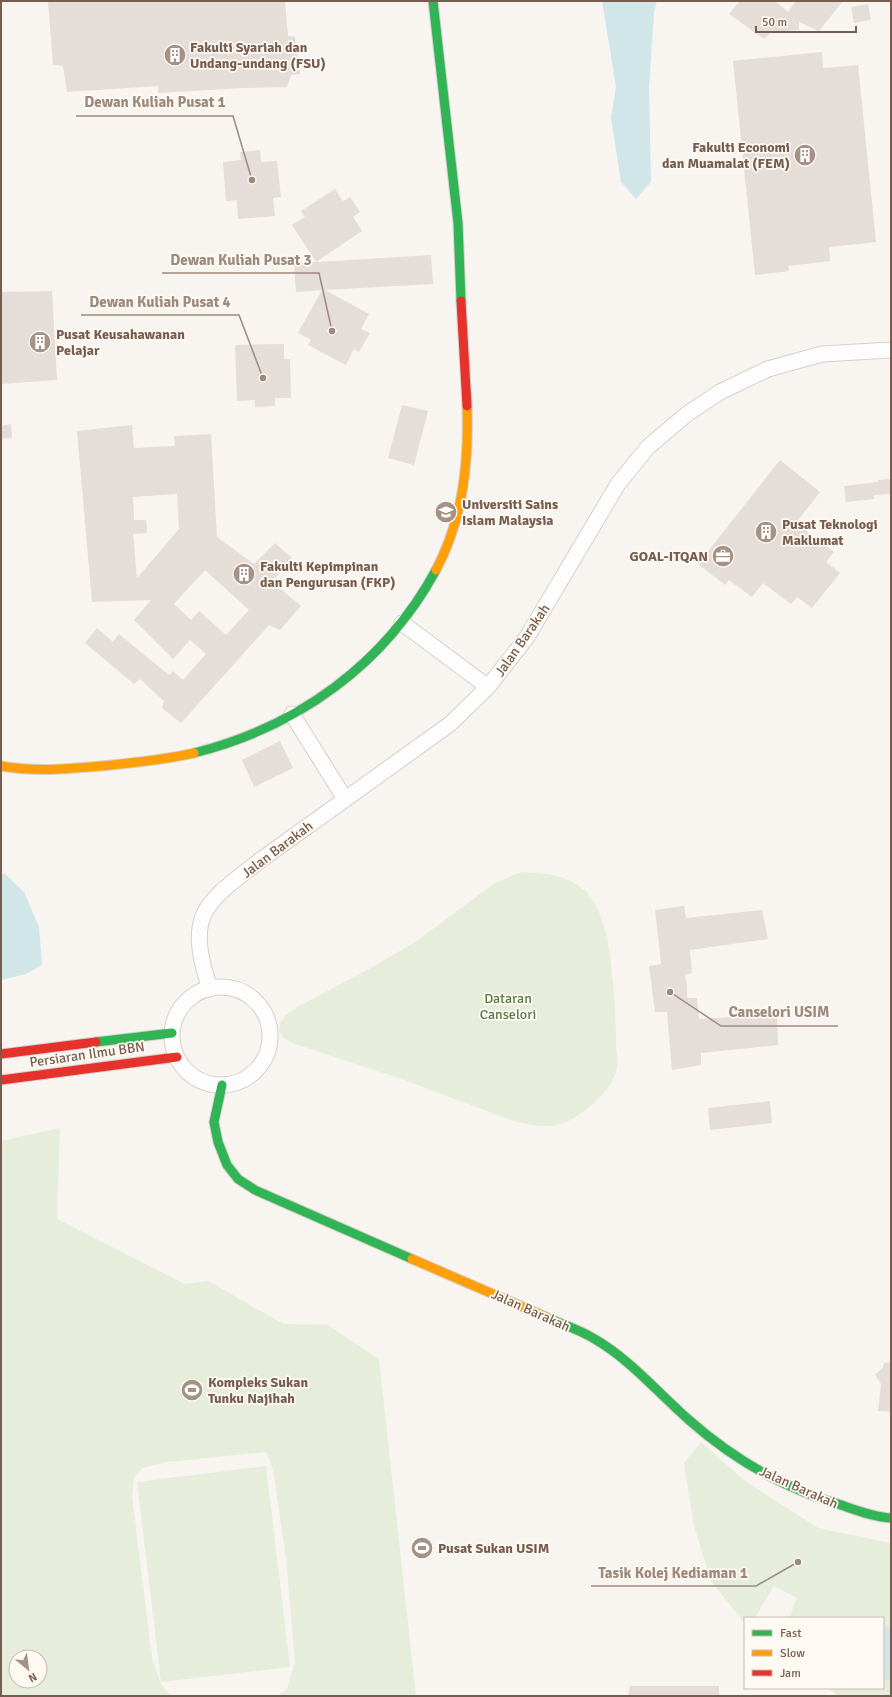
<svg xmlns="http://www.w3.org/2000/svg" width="892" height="1697" viewBox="0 0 892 1697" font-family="Signika,sans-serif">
<rect width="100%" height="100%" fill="#f8f4f0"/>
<g fill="#e6eedb" fill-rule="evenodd">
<path d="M521,872C543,873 566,874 584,890C607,911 610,954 613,983C615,1003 616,1023 616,1044C616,1051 618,1060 617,1068C613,1091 580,1119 558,1125C545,1128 529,1124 516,1122L396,1077L292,1043L283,1038L279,1031L280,1023L286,1015L299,1006L369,969L415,942L495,883Z"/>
<path d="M60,1128L57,1219L185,1284L209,1281L253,1307L284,1324L328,1325L379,1359L416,1696H277L287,1689L295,1662L286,1558L273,1469L266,1452L167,1462L142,1468L134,1478L132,1496L152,1658L161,1684L171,1696H1V1141ZM16,1657H40V1681H16Z"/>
<path d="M701,1442L744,1480L818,1528L891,1543V1696H839L826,1688H883V1618H789L797,1598L774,1586L755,1618H745V1624L711,1581L694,1526L684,1463Z"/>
<path d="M266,1466L290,1667L161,1682L137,1482Z"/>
</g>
<g fill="#d1e6e8">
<path d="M602,1H657L654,12L649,87L651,182L636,199L621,182L611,117L616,87Z"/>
<path d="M1,874H5L24,892L39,927L42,965L26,974L1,980Z"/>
<path d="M885,1627L891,1628V1681L886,1680L883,1677V1629Z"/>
</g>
<g fill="#e5ddd7" fill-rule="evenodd">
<path d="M48,1H285L288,36L295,37L300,74L291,75L287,87L243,88L158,93V86L67,92L63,66L53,65Z"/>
<path d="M740,1H775L788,12L796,1H843L819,31L799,22V30L771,32L764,39L729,14Z"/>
<path d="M868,4L871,20L854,23L851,7Z"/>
<path d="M822,52L823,68L858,65L876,242L829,247L830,261L788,266L789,271L755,275L733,61Z"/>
<path d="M260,150L261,162L277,161L281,197L273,198L275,216L238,219L237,200L226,201L223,162L241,160L240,152Z"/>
<path d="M335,189L343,201L350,197L360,212L353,217L362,231L316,262L431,255L433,284L325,290L369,314L361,329L370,333L359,352L354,349L346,365L308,345L311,340L298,333L322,290L296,292L294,263L316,262L292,225L305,217L301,211Z"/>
<path d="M52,291L57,380L1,384V292Z"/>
<path d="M284,344V359H290L291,398H275V406L255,407V400L237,401L235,345Z"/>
<path d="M402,405L428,411L414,465L388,458Z"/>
<path d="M11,424L12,438L1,439V426Z"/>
<path d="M132,425L134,448L175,446L174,436L211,434L217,537L254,564L275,543L292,558L272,582L301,606L280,630L269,625L181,723L162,708L164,701L140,679L134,684L85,643L97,628L113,642L119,634L169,675L173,671L183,680L206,654L190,640L173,659L134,620L151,600L92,602L77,431ZM177,494L179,529L137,578L133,534L147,533L146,520H134L133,497ZM205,570L249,610L226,635L199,611L191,620L174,604Z"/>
<path d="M780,460L820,492L796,523L834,552L826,562L840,573L812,608L797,597L791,604L763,583L752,597L729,580L725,585L698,564Z"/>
<path d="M890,479L891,494L874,495V499L846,502L844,486L878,482V480Z"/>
<path d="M280,741L293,768L254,787L242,760Z"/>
<path d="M684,906L686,918L762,910L768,939L690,950L692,973L685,975L687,986V998H697L699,1019L777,1014L778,1045L701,1053V1065L672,1070L667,1012H655L649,966L661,964L655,910Z"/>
<path d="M770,1101L772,1123L710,1130L708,1108Z"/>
<path d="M891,1362V1412L878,1411L881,1384L875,1374L883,1368L884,1363Z"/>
<path d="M630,1686H719V1696H628Z"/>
</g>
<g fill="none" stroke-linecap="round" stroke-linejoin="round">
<g stroke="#d6d0ca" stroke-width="17">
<g id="street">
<path d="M402,623L488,687"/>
<path d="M292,714L345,799"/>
<circle cx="221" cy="1036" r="49"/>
<path d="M210,989C185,913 204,904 262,859L450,724L488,687L527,637L618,484L648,447L687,414L720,392L768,369L822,354L891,350"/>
</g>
</g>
<g stroke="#d8d1cb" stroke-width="11">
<g id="fast">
<path d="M433,1L458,223L461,301"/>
<path d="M194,753C298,727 385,664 436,570"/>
<path d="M96,1042L172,1033"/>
<path d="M222,1085L214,1122L218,1142L227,1165L238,1179L255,1190L412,1259"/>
<path d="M546,1317C561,1324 578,1329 593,1338C630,1359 657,1392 689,1420C732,1458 784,1488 838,1504C856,1510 873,1517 891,1518"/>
</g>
</g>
<g stroke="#d8d1cb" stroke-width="11">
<g id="slow">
<path d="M436,570C463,519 469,463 467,406"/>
<path d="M1,766C35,772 68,769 102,766C133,763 164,760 194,753"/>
<path d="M412,1259L546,1317"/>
</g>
</g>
<g stroke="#d8d1cb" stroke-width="11">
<g id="jam">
<path d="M461,301L467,406"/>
<path d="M1,1054L96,1042"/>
<path d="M1,1080L177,1057"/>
</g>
</g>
<use href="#street" stroke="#fefdfd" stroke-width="15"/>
<use href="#fast" stroke="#30b455" stroke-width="9"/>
<use href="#slow" stroke="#ff9f0a" stroke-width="9"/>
<use href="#jam" stroke="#e5322d" stroke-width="9"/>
</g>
<defs>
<g id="building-disc" transform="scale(1.15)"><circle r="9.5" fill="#a49287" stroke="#fef9f2"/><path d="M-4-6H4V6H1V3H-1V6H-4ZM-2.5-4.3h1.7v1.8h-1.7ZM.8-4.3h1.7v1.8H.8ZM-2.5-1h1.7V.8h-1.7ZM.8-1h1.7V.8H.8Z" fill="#fff"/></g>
<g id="university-disc" transform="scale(1.15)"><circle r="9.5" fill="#a49287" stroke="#fef9f2"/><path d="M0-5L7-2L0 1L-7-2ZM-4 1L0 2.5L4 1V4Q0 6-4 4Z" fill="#fff"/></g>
<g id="office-disc" transform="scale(1.15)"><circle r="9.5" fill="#a49287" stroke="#fef9f2"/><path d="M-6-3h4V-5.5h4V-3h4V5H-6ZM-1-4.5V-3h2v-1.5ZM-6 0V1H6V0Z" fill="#fff"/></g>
<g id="stadium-disc" transform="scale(1.15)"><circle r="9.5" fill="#a49287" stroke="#fef9f2"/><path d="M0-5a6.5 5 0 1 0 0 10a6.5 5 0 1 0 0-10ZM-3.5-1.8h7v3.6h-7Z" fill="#fff"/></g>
</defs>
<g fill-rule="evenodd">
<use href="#building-disc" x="175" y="55"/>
<use href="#building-disc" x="805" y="155"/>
<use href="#building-disc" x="40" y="342"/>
<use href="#university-disc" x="446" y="512"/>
<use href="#building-disc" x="766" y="532"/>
<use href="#office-disc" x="723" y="556"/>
<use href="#building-disc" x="244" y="574"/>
<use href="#stadium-disc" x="192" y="1390"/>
<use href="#stadium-disc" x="422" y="1548"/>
</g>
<g text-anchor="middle" stroke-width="3.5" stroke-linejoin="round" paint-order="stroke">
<g font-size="14" font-weight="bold" fill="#775d4f" stroke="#fef9f2" text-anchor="start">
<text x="190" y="52">Fakulti Syariah dan<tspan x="190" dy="16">Undang-undang (FSU)</tspan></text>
<text x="790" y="152" text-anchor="end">Fakulti Economi<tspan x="790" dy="16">dan Muamalat (FEM)</tspan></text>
<text x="56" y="339">Pusat Keusahawanan<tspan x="56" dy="16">Pelajar</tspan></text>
<text x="462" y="509">Universiti Sains<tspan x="462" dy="16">Islam Malaysia</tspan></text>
<text x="782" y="529">Pusat Teknologi<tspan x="782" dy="16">Maklumat</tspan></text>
<text x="708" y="561" text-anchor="end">GOAL-ITQAN</text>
<text x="260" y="571">Fakulti Kepimpinan<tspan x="260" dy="16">dan Pengurusan (FKP)</tspan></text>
<text x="208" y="1387">Kompleks Sukan<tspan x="208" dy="16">Tunku Najihah</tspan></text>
<text x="438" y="1553">Pusat Sukan USIM</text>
</g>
<g font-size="14" fill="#775d4f" stroke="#fef9f2">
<text transform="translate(522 640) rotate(-55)" y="5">Jalan Barakah</text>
<text transform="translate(277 849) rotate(-37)" y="5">Jalan Barakah</text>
<text transform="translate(87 1054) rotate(-8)" y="5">Persiaran Ilmu BBN</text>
<text transform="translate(531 1310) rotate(24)" y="5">Jalan Barakah</text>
<text transform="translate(799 1487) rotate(24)" y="5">Jalan Barakah</text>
</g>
<g font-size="14" fill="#577b47" stroke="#fef9f2">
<text x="508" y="1003">Dataran<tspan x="508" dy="16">Canselori</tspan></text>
</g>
</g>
<path fill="none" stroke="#9d8a7f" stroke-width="1.5" d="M252 180L233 116H76M332 331L319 273H162M263 378L239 315H81M670 992L721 1026H838M798 1562L756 1586H591"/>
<g fill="#9d8a7f" stroke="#fef9f2" stroke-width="1.5">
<circle cx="252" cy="180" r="4"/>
<circle cx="332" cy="331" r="4"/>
<circle cx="263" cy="378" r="4"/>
<circle cx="670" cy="992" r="4"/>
<circle cx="798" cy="1562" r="4"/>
</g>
<g font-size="15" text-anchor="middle" font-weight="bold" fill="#9d8a7f" stroke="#fef9f2" stroke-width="3.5" stroke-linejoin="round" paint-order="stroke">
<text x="155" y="107">Dewan Kuliah Pusat 1</text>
<text x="241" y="265">Dewan Kuliah Pusat 3</text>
<text x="160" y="307">Dewan Kuliah Pusat 4</text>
<text x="779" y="1017">Canselori USIM</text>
<text x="673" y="1578">Tasik Kolej Kediaman 1</text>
</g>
<rect width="892" height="1697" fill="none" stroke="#775d4f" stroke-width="4"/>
<rect x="744" y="1617" width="140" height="72" fill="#fef9f2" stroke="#c8bbb1"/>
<rect x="752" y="1630" width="20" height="6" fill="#30b455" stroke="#c8bbb1"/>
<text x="780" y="1637" font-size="12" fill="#775d4f">Fast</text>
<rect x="752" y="1650" width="20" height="6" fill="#ff9f0a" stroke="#c8bbb1"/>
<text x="780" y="1657" font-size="12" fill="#775d4f">Slow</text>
<rect x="752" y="1670" width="20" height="6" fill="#e5322d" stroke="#c8bbb1"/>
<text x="780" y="1677" font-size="12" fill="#775d4f">Jam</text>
<g transform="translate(28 1669) rotate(151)"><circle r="19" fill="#fef9f2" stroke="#c8bbb1"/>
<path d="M0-3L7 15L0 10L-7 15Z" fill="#a49287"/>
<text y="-6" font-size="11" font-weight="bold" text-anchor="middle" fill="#775d4f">N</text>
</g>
<path d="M756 26v6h100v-6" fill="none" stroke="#775d4f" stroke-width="2"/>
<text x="762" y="26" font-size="12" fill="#775d4f" stroke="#fef9f2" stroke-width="3" paint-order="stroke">50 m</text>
</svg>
